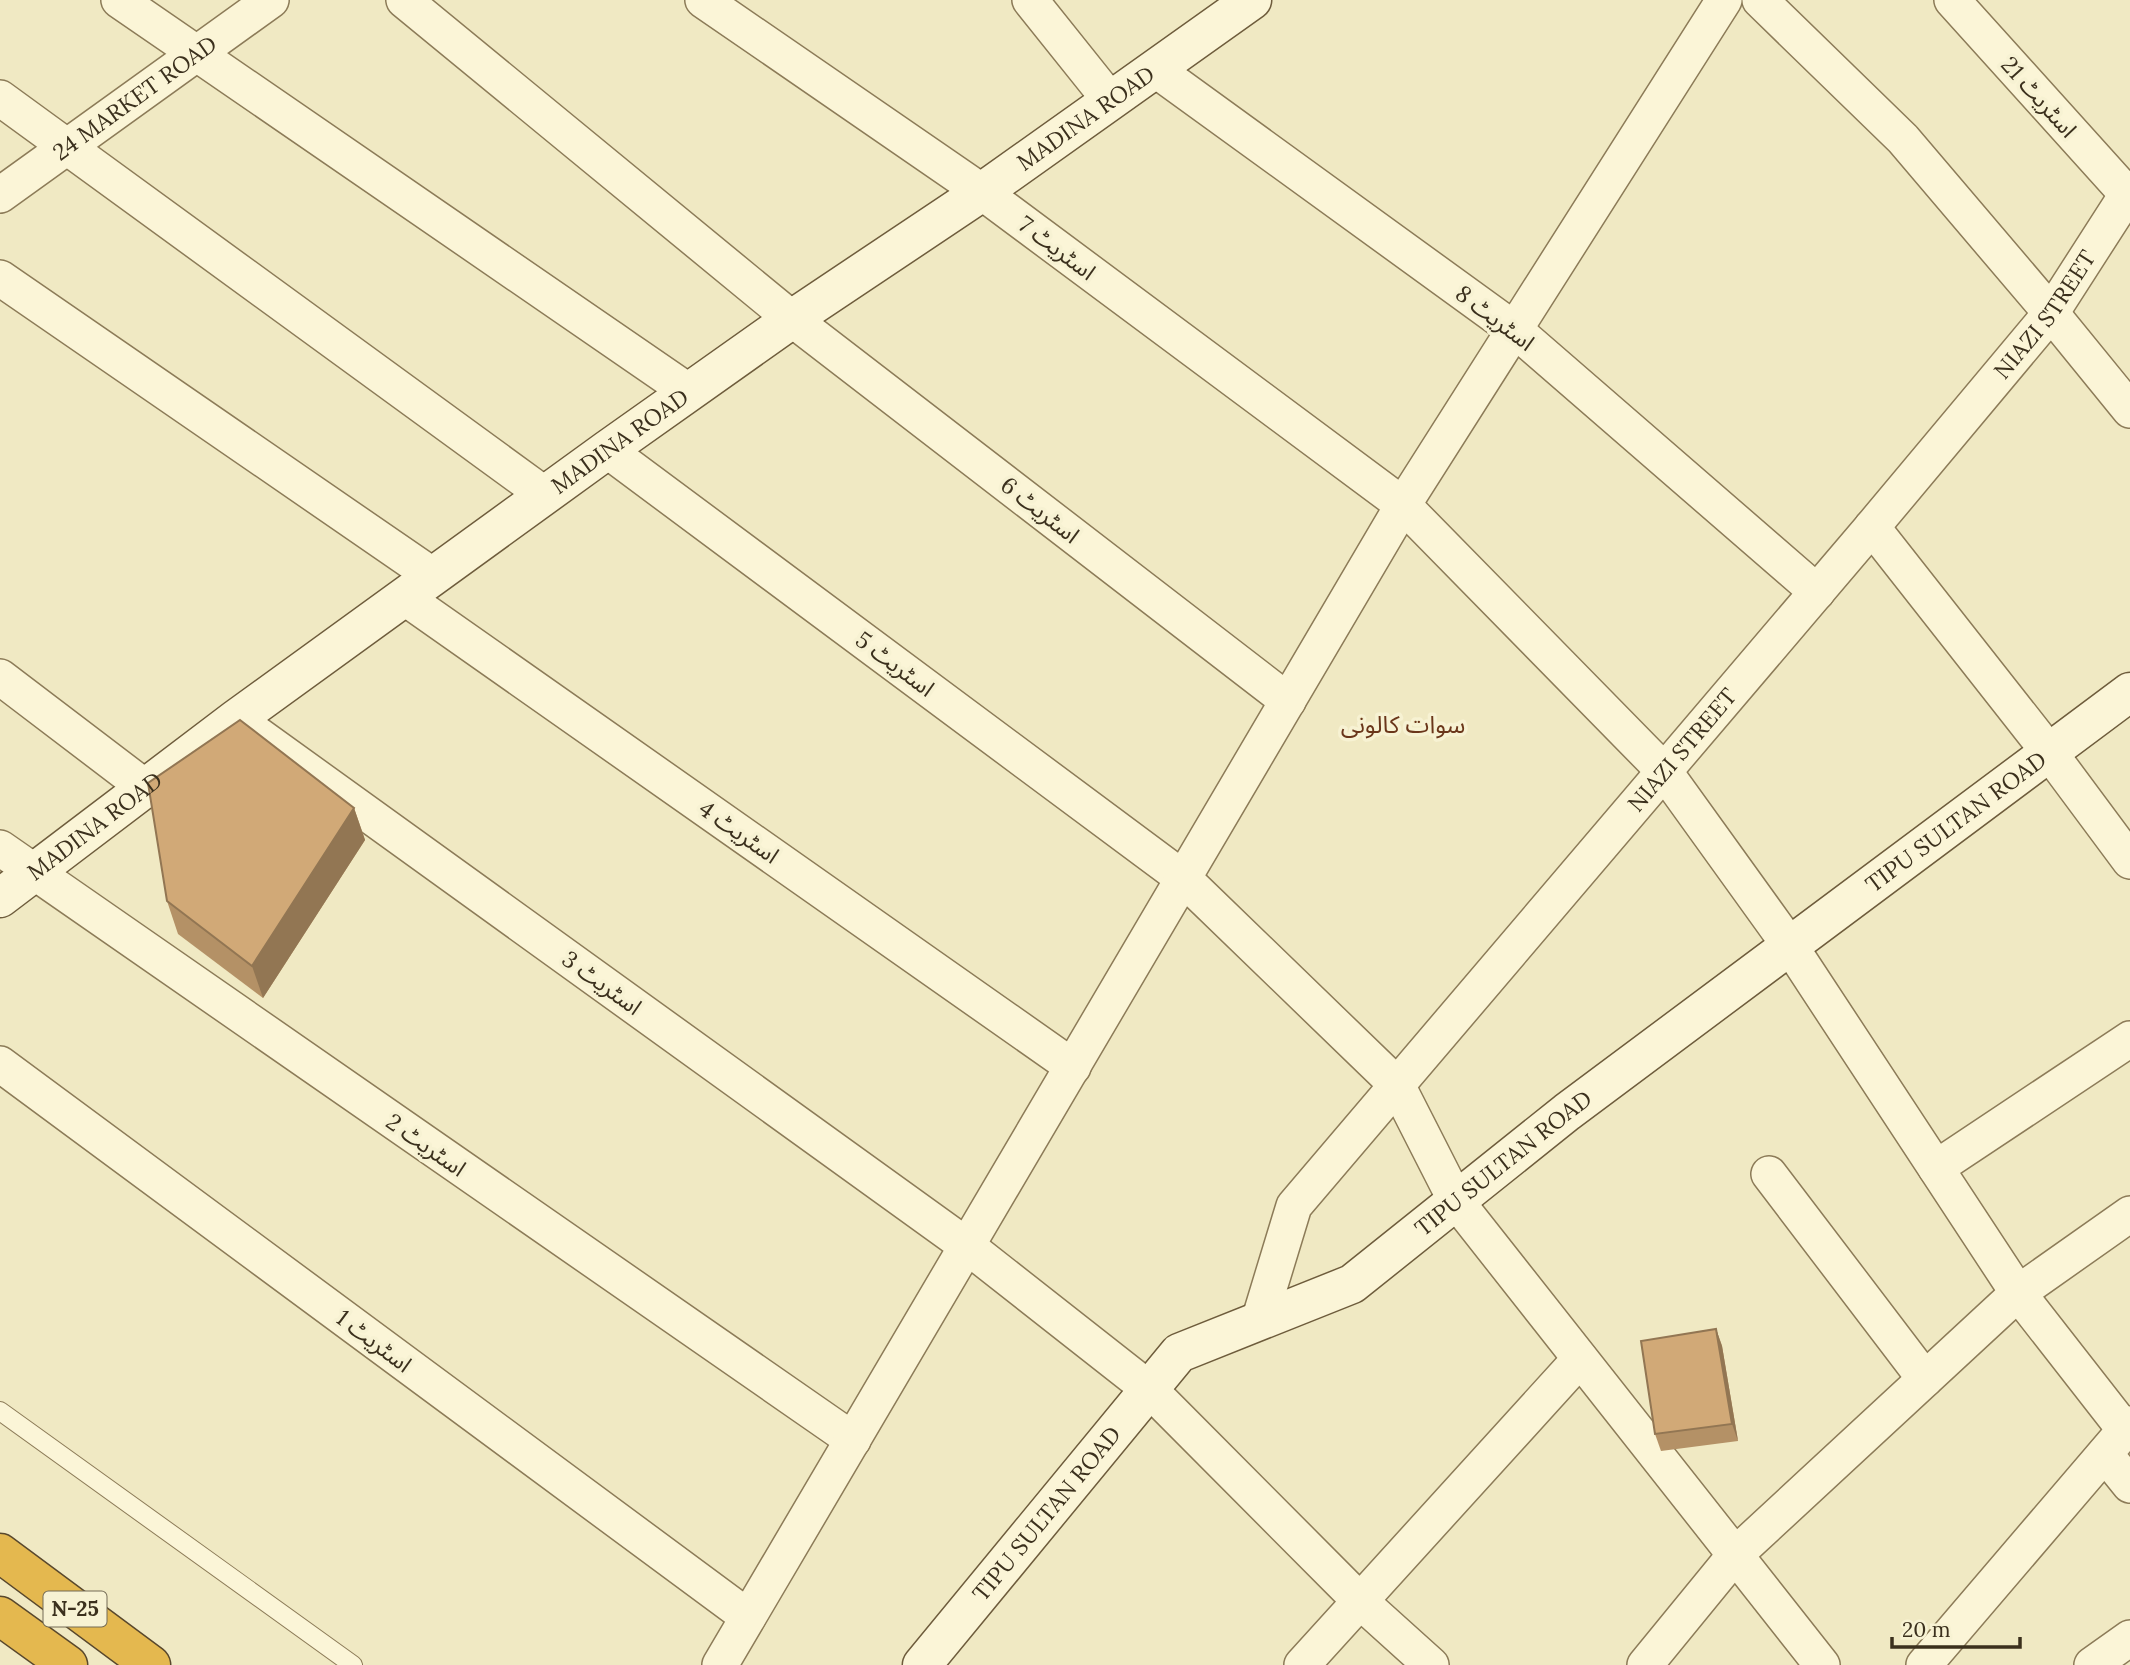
<svg xmlns="http://www.w3.org/2000/svg" width="2130" height="1665" viewBox="0 0 2130 1665" font-family="Lora,'Noto Sans Arabic',serif">
<rect width="100%" height="100%" fill="#f0e9c3"/>
<g fill="none" stroke-linecap="round" stroke-linejoin="round">
<g stroke="#8c7b58" stroke-width="20">
<path id="lane" d="M0,1411L353,1665"/>
</g>
<g stroke="#8c7b58" stroke-width="38">
<g id="street">
<path d="M119,0L689,392"/>
<path d="M404,0L792,319L1288,701"/>
<path d="M703,0L982,192L1403,505L1664,771L1790,946L2018,1293L2125,1430"/>
<path d="M1030,0L1110,100"/>
<path d="M1760,0L1903,139L2051,313L2130,410"/>
<path d="M1952,0L2127,194"/>
<path d="M1155,69L1515,330L1817,592"/>
<path d="M0,98L545,495"/>
<path id="s1" d="M0,195L271,0"/>
<path d="M0,278L433,576"/>
<path d="M607,450L1184,879L1397,1085L1456,1201L1822,1665"/>
<path d="M1872,527L2049,752L2130,861"/>
<path d="M404,597L1073,1067"/>
<path d="M0,677L146,788"/>
<path d="M236,719L967,1246L1149,1389L1360,1601L1431,1665"/>
<path d="M0,848L853,1440"/>
<path d="M0,1064L748,1617"/>
<path d="M1936,1168L2130,1039"/>
<path d="M1769,1174L1925,1379"/>
<path id="s2" d="M1259,1321L1294,1206L1872,527L2051,313L2130,190"/>
<path d="M2105,1454L2130,1485"/>
<path d="M720,1665L1403,505L1724,0"/>
<path d="M1302,1665L1580,1359"/>
<path d="M1645,1665L1735,1555L2018,1293L2130,1214"/>
<path d="M1924,1665L2130,1424"/>
<path d="M2092,1665L2130,1638"/>
</g>
</g>
<g stroke="#6e5c3c" stroke-width="41">
<g id="secondary">
<path id="s3" d="M0,898L236,719L607,450L792,319L982,192L1252,0"/>
<path id="s4" d="M922,1665L1179,1353L1352,1284L1567,1112L2130,692"/>
</g>
</g>
<g stroke="#59482d" stroke-width="41">
<g id="highway">
<path d="M0,1553L151,1665"/>
<path d="M0,1616L68,1665"/>
</g>
</g>
<use href="#lane" stroke="#fbf5d7" stroke-width="18"/>
<use href="#street" stroke="#fbf5d7" stroke-width="35"/>
<use href="#secondary" stroke="#fbf5d7" stroke-width="38"/>
<use href="#highway" stroke="#e4b84f" stroke-width="38"/>
</g>
<g fill="#b49166">
<path d="M354,808L365,840L263,998L178,934L167,901Z"/>
<path d="M1716,1329L1722,1346L1738,1441L1661,1451L1655,1434Z"/>
</g>
<g fill="#927653">
<path d="M354,808L365,840L263,998L252,966Z"/>
<path d="M1716,1329L1722,1346L1738,1441L1732,1424Z"/>
</g>
<g fill="#d1a977" stroke="#927653" stroke-width="2">
<path d="M240,720L354,808L252,966L167,901L148,783Z"/>
<path d="M1716,1329L1732,1424L1655,1434L1641,1341Z"/>
</g>
<g text-anchor="middle" stroke-width="7" stroke-linejoin="round" paint-order="stroke">
<rect fill="#f7f2d3" stroke="#736a54" stroke-width="2" x="43.5" y="1591.5" width="63" height="35" rx="5"/>
<g font-size="21" font-weight="bold" fill="#3b301d">
<text x="75" y="1616">N-25</text>
</g>
<g font-size="23" fill="#3b301d" stroke="#f7f2d3">
<text transform="translate(2039 97) rotate(48)" y="8">اسٹریٹ 21</text>
<text dy="8" stroke="none"><textPath href="#s1" startOffset="166">24 MARKET ROAD</textPath></text>
<text dy="8" stroke="none"><textPath href="#s3" startOffset="1337">MADINA ROAD</textPath></text>
<text transform="translate(1057 248) rotate(37)" y="8">اسٹریٹ 7</text>
<text dy="8" stroke="none"><textPath href="#s2" startOffset="1286">NIAZI STREET</textPath></text>
<text transform="translate(1495 318) rotate(37)" y="8">اسٹریٹ 8</text>
<text dy="8" stroke="none"><textPath href="#s3" startOffset="770">MADINA ROAD</textPath></text>
<text transform="translate(1040 510) rotate(38)" y="8">اسٹریٹ 6</text>
<text transform="translate(895 664) rotate(37)" y="8">اسٹریٹ 5</text>
<text dy="8" stroke="none"><textPath href="#s2" startOffset="719">NIAZI STREET</textPath></text>
<text dy="8" stroke="none"><textPath href="#s4" startOffset="1351">TIPU SULTAN ROAD</textPath></text>
<text dy="8" stroke="none"><textPath href="#s3" startOffset="119">MADINA ROAD</textPath></text>
<text transform="translate(739 832) rotate(35)" y="8">اسٹریٹ 4</text>
<text transform="translate(602 983) rotate(36)" y="8">اسٹریٹ 3</text>
<text transform="translate(426 1145) rotate(35)" y="8">اسٹریٹ 2</text>
<text dy="8" stroke="none"><textPath href="#s4" startOffset="784">TIPU SULTAN ROAD</textPath></text>
<text transform="translate(374 1341) rotate(37)" y="8">اسٹریٹ 1</text>
<text dy="8" stroke="none"><textPath href="#s4" startOffset="196">TIPU SULTAN ROAD</textPath></text>
</g>
<g font-size="24" fill="#6a361a" stroke="#f7f2d3">
<text x="1403" y="733">سوات کالونی</text>
</g>
</g>
<path d="M1892 1637v10h128v-10" fill="none" stroke="#3b301d" stroke-width="3.5"/>
<text x="1902" y="1637" font-size="21" fill="#3b301d" stroke="#f7f2d3" stroke-width="5" paint-order="stroke">20 m</text>
</svg>
